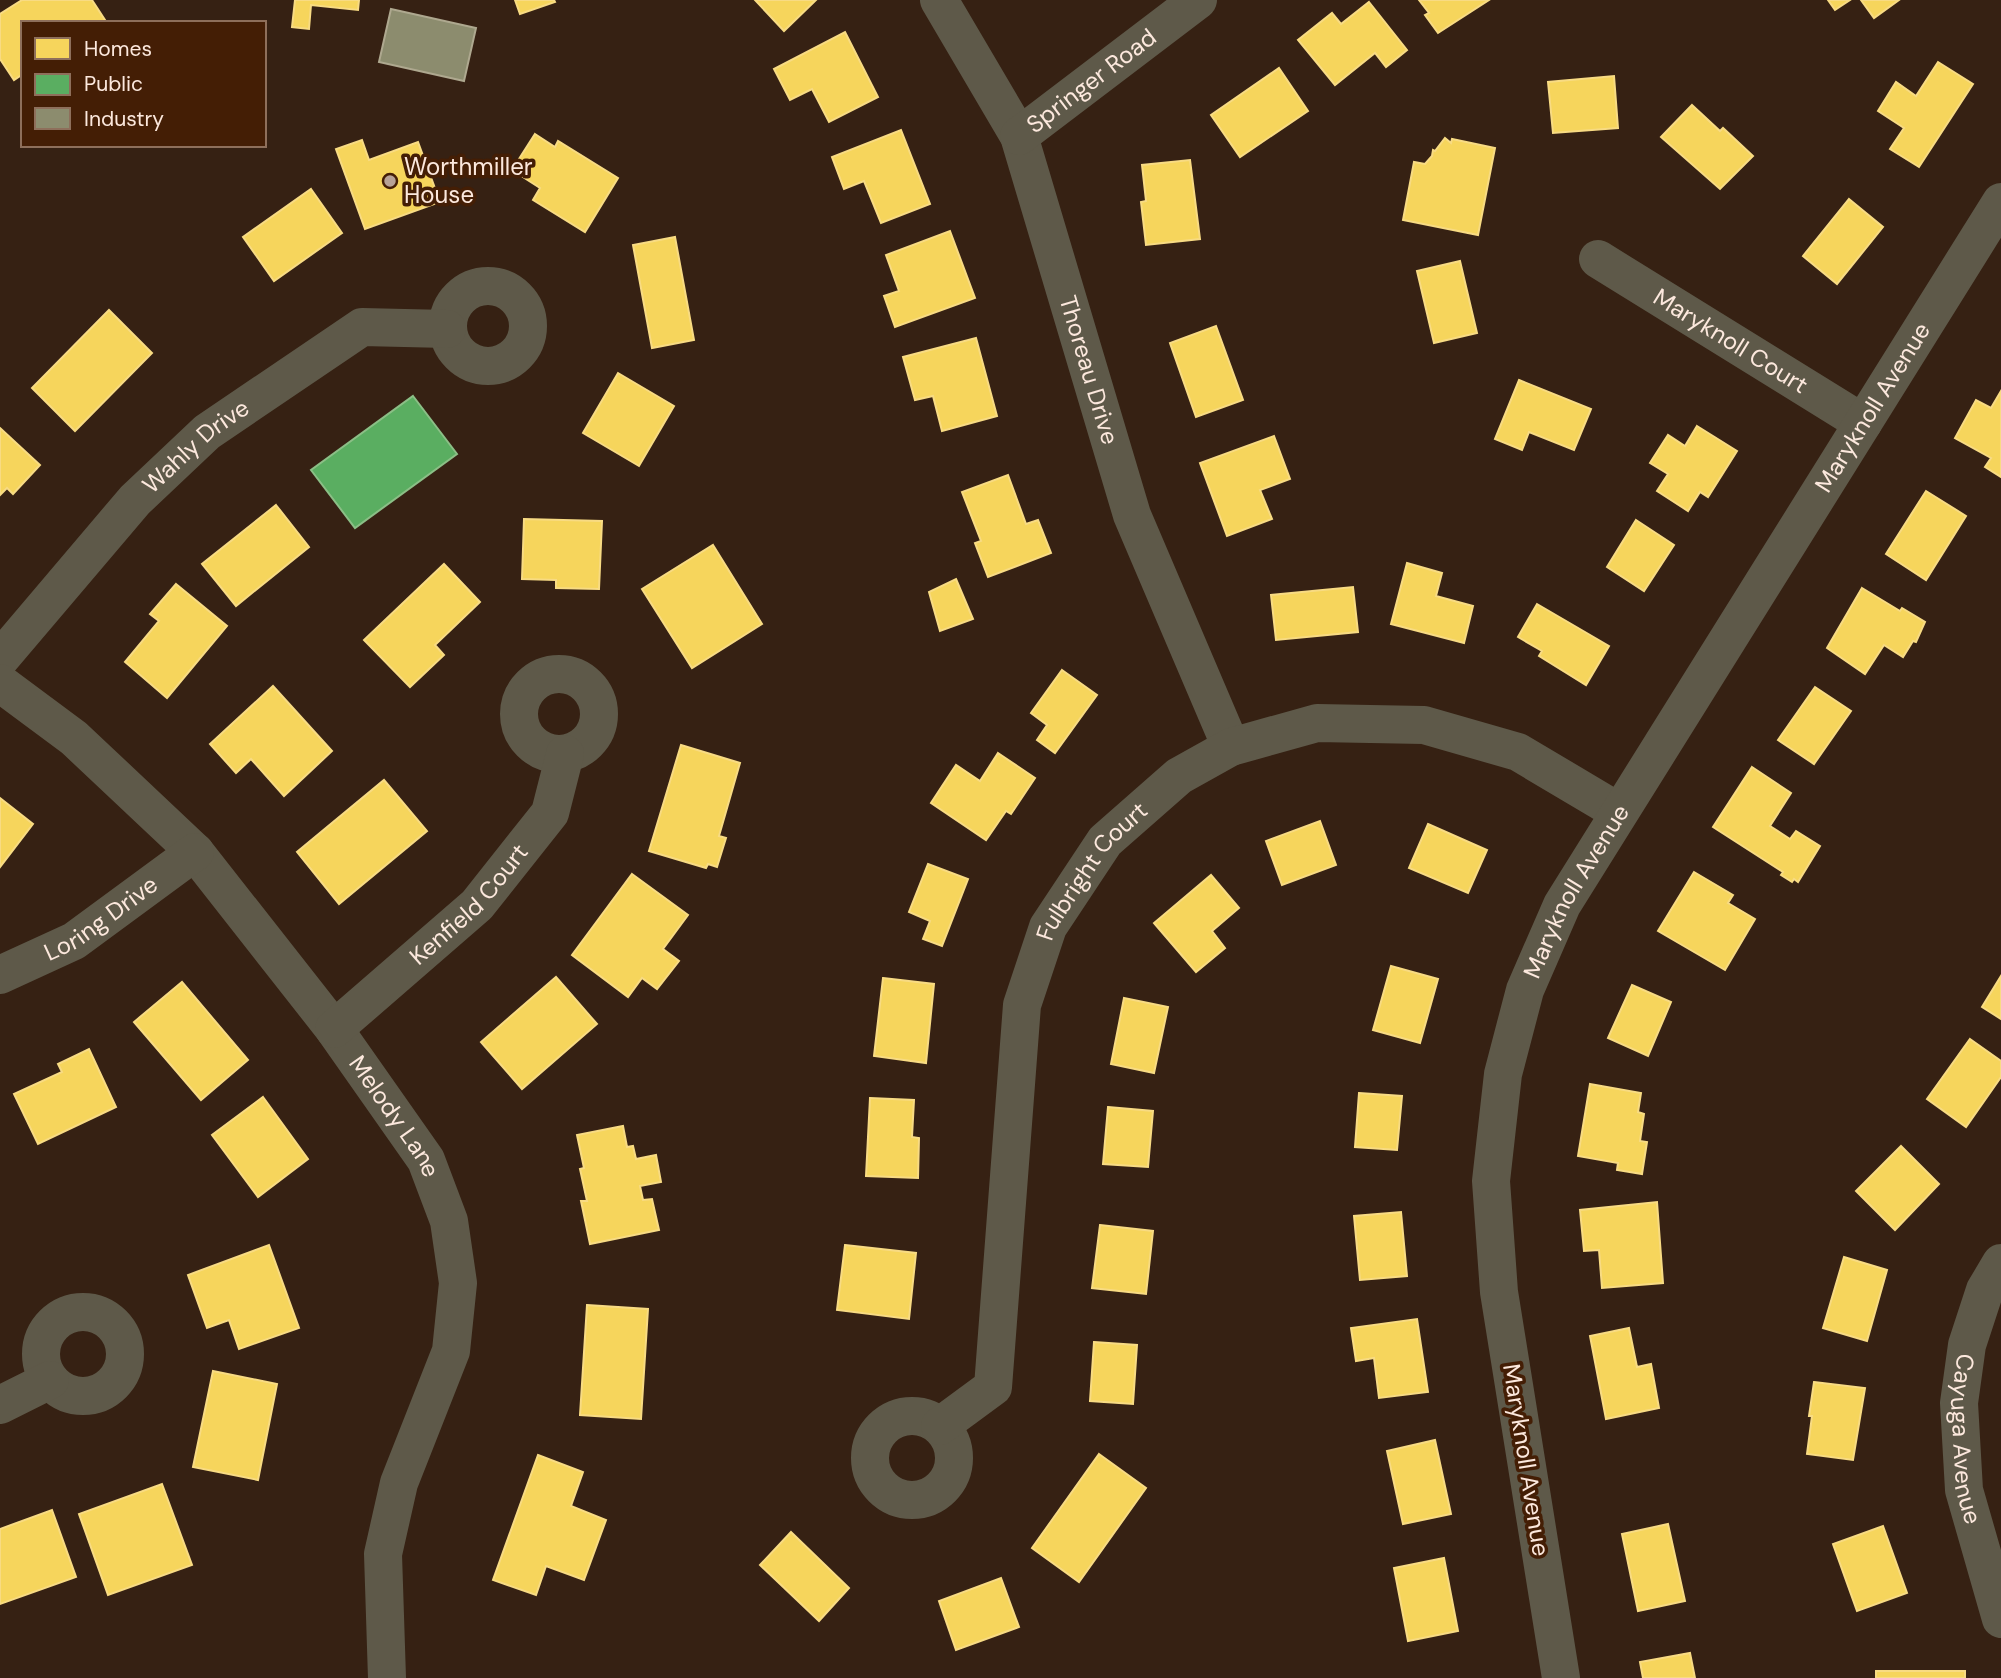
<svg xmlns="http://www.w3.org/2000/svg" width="2001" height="1678" viewBox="0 0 2001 1678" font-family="'DM Sans',sans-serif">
<rect width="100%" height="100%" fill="#362113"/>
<g fill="#f6d55c" stroke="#f8db83" stroke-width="2">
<path d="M22,0H92L105,20L100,23H23V74L14,80L0,59V14Z"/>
<path d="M295,0H359L358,10L311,5L309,29L292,27Z"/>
<path d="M515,0H554L555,2L520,14Z"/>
<path d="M755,0H816L784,31Z"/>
<path d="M1419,0H1489L1438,33L1425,15L1429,13Z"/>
<path d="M1828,0H1850L1835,10Z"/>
<path d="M1861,0H1899L1874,18Z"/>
<path d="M1369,2L1407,50L1386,67L1375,53L1335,85L1298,40L1332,13L1341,24Z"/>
<path d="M845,32L878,97L829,122L812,89L790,100L774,69Z"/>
<path d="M1938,62L1973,84L1919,167L1890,149L1904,128L1878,111L1896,82L1916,96Z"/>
<path d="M1279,68L1308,111L1240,157L1211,115Z"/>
<path d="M1614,76L1618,128L1553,133L1548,82Z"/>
<path d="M1692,105L1720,131L1723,128L1753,156L1720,189L1661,137Z"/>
<path d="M901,130L930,204L881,223L864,181L844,189L832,157Z"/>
<path d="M535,134L555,147L558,141L618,178L585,232L533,200L540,188L512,170Z"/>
<path d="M1445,138L1451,143L1452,139L1495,148L1478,235L1403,220L1414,162L1425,164L1432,156L1433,150L1435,151Z"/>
<path d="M362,140L369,160L418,142L440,202L365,229L336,149Z"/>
<path d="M1190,160L1200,239L1146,245L1141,202L1146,201L1142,165Z"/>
<path d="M311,189L342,233L274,281L243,237Z"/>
<path d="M1849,199L1883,227L1837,284L1803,256Z"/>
<path d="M950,231L975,298L895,327L884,296L899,291L886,255Z"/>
<path d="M675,237L694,340L652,348L633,245Z"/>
<path d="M1460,261L1477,333L1434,343L1417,271Z"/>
<path d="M109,310L152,353L75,431L32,388Z"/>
<path d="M1216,326L1243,400L1196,417L1170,343Z"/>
<path d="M976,338L997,416L942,431L933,396L915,400L903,357Z"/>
<path d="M618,373L674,406L639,466L583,433Z"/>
<path d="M1519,380L1591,409L1574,450L1529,432L1522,450L1495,439Z"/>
<path d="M2001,391V477L1985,467L1991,458L1955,438L1976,400L1991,408Z"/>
<path d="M1697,426L1737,451L1708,497L1700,492L1688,511L1657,491L1668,474L1650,463L1668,435L1685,446Z"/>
<path d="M0,428L40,465L13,494L7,488L0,495Z"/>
<path d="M1274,436L1290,479L1260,490L1272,519L1227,536L1200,463Z"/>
<path d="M1008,475L1026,524L1038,520L1051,553L988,577L975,543L981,541L962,492Z"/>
<path d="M1926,491L1966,516L1926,580L1886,554Z"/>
<path d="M276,505L309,547L236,606L202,564Z"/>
<path d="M524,519L602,521L599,589L556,588V580L522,579Z"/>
<path d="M1636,520L1674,545L1644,591L1607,567Z"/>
<path d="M713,545L762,624L692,668L642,589Z"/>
<path d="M1407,563L1442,573L1436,596L1473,606L1464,643L1391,624Z"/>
<path d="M444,564L480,602L435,645L444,655L410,687L364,640Z"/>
<path d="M956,579L973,619L940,631L929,592Z"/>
<path d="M176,584L227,626L167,698L125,662L159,621L150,614Z"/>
<path d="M1353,587L1358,632L1276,640L1271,595Z"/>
<path d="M1862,588L1900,611L1902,608L1925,622L1916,642L1913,641L1903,657L1884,645L1865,674L1827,648Z"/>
<path d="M1537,604L1609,646L1586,685L1539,656L1542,651L1518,637Z"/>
<path d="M1062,670L1097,695L1055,753L1037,740L1047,725L1031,713Z"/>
<path d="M273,686L332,751L284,796L251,759L236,773L210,744Z"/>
<path d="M1815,687L1851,711L1814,764L1778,740Z"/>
<path d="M681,745L740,763L719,836L726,838L717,867L708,864L706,868L649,851Z"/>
<path d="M998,753L1035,778L1011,814L1006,811L986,840L931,803L956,765L980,781Z"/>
<path d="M1752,767L1791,793L1770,826L1790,839L1796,831L1820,846L1798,882L1794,879L1792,882L1781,875L1783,872L1713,827Z"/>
<path d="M384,780L427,831L339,904L297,852Z"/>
<path d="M0,798L33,824L0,867Z"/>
<path d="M1320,821L1336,865L1282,885L1266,841Z"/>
<path d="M1428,824L1487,850L1468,893L1409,868Z"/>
<path d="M928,864L968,879L942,946L923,939L930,921L909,912Z"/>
<path d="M1694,872L1733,895L1728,903L1755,919L1725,970L1658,931Z"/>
<path d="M632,874L688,915L663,949L679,961L657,989L642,978L628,997L572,955Z"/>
<path d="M1211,875L1239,908L1212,931L1225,948L1196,972L1154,923Z"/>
<path d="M1391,966L1438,979L1420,1043L1373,1030Z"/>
<path d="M2001,976V1019L1982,1007Z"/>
<path d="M556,977L597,1024L522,1089L481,1042Z"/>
<path d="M883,978L934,984L926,1063L874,1056Z"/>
<path d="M182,982L248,1060L201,1100L134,1022Z"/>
<path d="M1632,985L1671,1002L1648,1056L1608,1038Z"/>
<path d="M1124,998L1168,1007L1154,1073L1111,1064Z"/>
<path d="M1970,1039L2001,1061V1077L1966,1127L1927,1099Z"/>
<path d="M89,1049L116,1107L38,1144L14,1094L62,1072L58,1064Z"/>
<path d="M1590,1084L1641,1093L1638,1112L1644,1114L1640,1141L1647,1142L1642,1174L1617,1170L1618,1163L1578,1156Z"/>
<path d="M1359,1093L1402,1096L1397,1150L1355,1147Z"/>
<path d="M263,1097L308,1159L258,1197L212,1135Z"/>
<path d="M870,1098L914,1100L912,1137L919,1138L918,1178L866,1176Z"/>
<path d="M1108,1107L1153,1111L1148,1167L1103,1164Z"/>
<path d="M623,1126L627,1147L633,1146L636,1159L656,1155L661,1182L640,1186L643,1200L652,1199L659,1230L590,1244L581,1201H587L580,1169L584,1168L577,1135Z"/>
<path d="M1901,1146L1939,1184L1895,1230L1856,1191Z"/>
<path d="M1657,1202L1663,1283L1602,1288L1599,1250L1584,1251L1580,1210Z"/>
<path d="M1401,1212L1407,1276L1360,1280L1354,1216Z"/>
<path d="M1100,1225L1153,1231L1146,1294L1092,1288Z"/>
<path d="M269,1245L299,1328L239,1349L229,1320L207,1328L188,1275Z"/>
<path d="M845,1245L916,1253L909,1319L837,1310Z"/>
<path d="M1844,1257L1887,1270L1867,1341L1823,1328Z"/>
<path d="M587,1305L648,1309L641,1419L580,1415Z"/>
<path d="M1417,1319L1428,1392L1379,1398L1374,1358L1356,1361L1351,1328Z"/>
<path d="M1629,1328L1637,1367L1651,1364L1659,1408L1606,1419L1590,1336Z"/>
<path d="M1094,1342L1137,1345L1133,1404L1090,1401Z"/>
<path d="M213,1371L277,1384L258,1480L193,1467Z"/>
<path d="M1814,1382L1865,1388L1853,1460L1807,1454L1812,1416H1809Z"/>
<path d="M1435,1440L1451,1514L1403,1524L1387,1451Z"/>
<path d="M1099,1454L1146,1488L1079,1582L1032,1548Z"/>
<path d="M538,1455L583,1472L571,1506L606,1520L584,1580L546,1566L536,1595L493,1580Z"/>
<path d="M162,1484L192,1565L108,1595L79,1514Z"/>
<path d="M52,1510L76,1577L0,1604V1529Z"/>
<path d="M1668,1524L1685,1601L1638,1611L1622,1534Z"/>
<path d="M1883,1526L1907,1593L1857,1611L1833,1544Z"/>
<path d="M791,1532L849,1588L819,1621L760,1565Z"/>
<path d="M1444,1558L1458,1631L1408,1641L1394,1568Z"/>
<path d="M1001,1578L1019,1627L956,1650L939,1601Z"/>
<path d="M1690,1653L1695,1678H1643L1640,1662Z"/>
<rect x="1876" y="1671" width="89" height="7"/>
</g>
<path fill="#5aae61" stroke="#8bbf86" stroke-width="2" d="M413,396L457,454L355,528L311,470Z"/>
<path fill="#8c8c6e" stroke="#aea88f" stroke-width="2" d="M391,9L476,28L464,81L379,62Z"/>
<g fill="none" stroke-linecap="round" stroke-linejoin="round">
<g stroke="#5e5949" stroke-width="38">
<path id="s1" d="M939,0L1019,136L1132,515L1231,747"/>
<path id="s2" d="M1019,136L1198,0"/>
<path id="s3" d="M1598,259L1863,423"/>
<circle cx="488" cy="326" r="40"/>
<path id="s4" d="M0,659L135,500L207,432L362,327L447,329"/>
<circle cx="559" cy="714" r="40"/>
<path id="s5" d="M0,683L74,738L195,852L334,1029L426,1160L449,1221L458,1283L451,1351L399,1483L383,1554L387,1678"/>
<path id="s6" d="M0,975L74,941L195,852"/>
<path id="s7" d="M334,1029L477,905L550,813L565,754"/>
<path id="s8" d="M2001,1263L1985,1290L1967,1345L1959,1403L1964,1490L2001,1619"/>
<circle cx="83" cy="1354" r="42"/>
<path d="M0,1405L50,1380"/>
<circle cx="912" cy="1458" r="42"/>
<path id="s9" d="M940,1426L993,1387L1022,1005L1048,927L1105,841L1179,776L1231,747L1317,723L1424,725L1518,752L1619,812"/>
<path id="s10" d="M1561,1678L1499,1292L1491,1181L1503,1074L1525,990L1562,905L2001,202"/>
</g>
</g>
<circle fill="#b7a296" stroke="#441e05" stroke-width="2.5" cx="390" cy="181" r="7"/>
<g text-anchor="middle" stroke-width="7" stroke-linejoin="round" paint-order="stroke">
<g font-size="24" fill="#fce8dd" stroke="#441e05">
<text dy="8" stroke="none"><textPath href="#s2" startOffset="91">Springer Road</textPath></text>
<text dy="8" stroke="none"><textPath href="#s3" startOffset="156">Maryknoll Court</textPath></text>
<text dy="8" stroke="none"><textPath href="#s1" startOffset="402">Thoreau Drive</textPath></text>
<text dy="8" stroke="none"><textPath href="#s10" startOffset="1376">Maryknoll Avenue</textPath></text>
<text dy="8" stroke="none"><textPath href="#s4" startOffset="290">Wahly Drive</textPath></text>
<text dy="8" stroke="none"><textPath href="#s9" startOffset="602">Fulbright Court</textPath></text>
<text dy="8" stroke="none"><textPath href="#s10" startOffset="808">Maryknoll Avenue</textPath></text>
<text dy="8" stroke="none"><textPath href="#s7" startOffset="184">Kenfield Court</textPath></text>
<text dy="8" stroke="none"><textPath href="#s6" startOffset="116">Loring Drive</textPath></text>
<text dy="8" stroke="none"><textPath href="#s5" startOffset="590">Melody Lane</textPath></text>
<text dy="8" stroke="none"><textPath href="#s8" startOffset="184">Cayuga Avenue</textPath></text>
<text transform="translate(1526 1460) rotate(81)" y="8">Maryknoll Avenue</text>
</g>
<g font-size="24" fill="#fce8dd" stroke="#441e05" text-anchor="start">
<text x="404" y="175">Worthmiller<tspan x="404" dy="28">House</tspan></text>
</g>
</g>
<rect x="21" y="21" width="245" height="126" fill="#441e05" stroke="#8e6f5b" stroke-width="2"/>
<rect x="35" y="38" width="35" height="21" fill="#f6d55c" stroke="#8e6f5b" stroke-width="2"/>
<text x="84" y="56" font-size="21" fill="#fce8dd">Homes</text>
<rect x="35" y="74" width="35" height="21" fill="#5aae61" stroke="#8e6f5b" stroke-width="2"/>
<text x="84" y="91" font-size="21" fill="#fce8dd">Public</text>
<rect x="35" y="108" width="35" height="21" fill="#8c8c6e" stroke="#8e6f5b" stroke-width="2"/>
<text x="84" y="126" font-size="21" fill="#fce8dd">Industry</text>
</svg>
